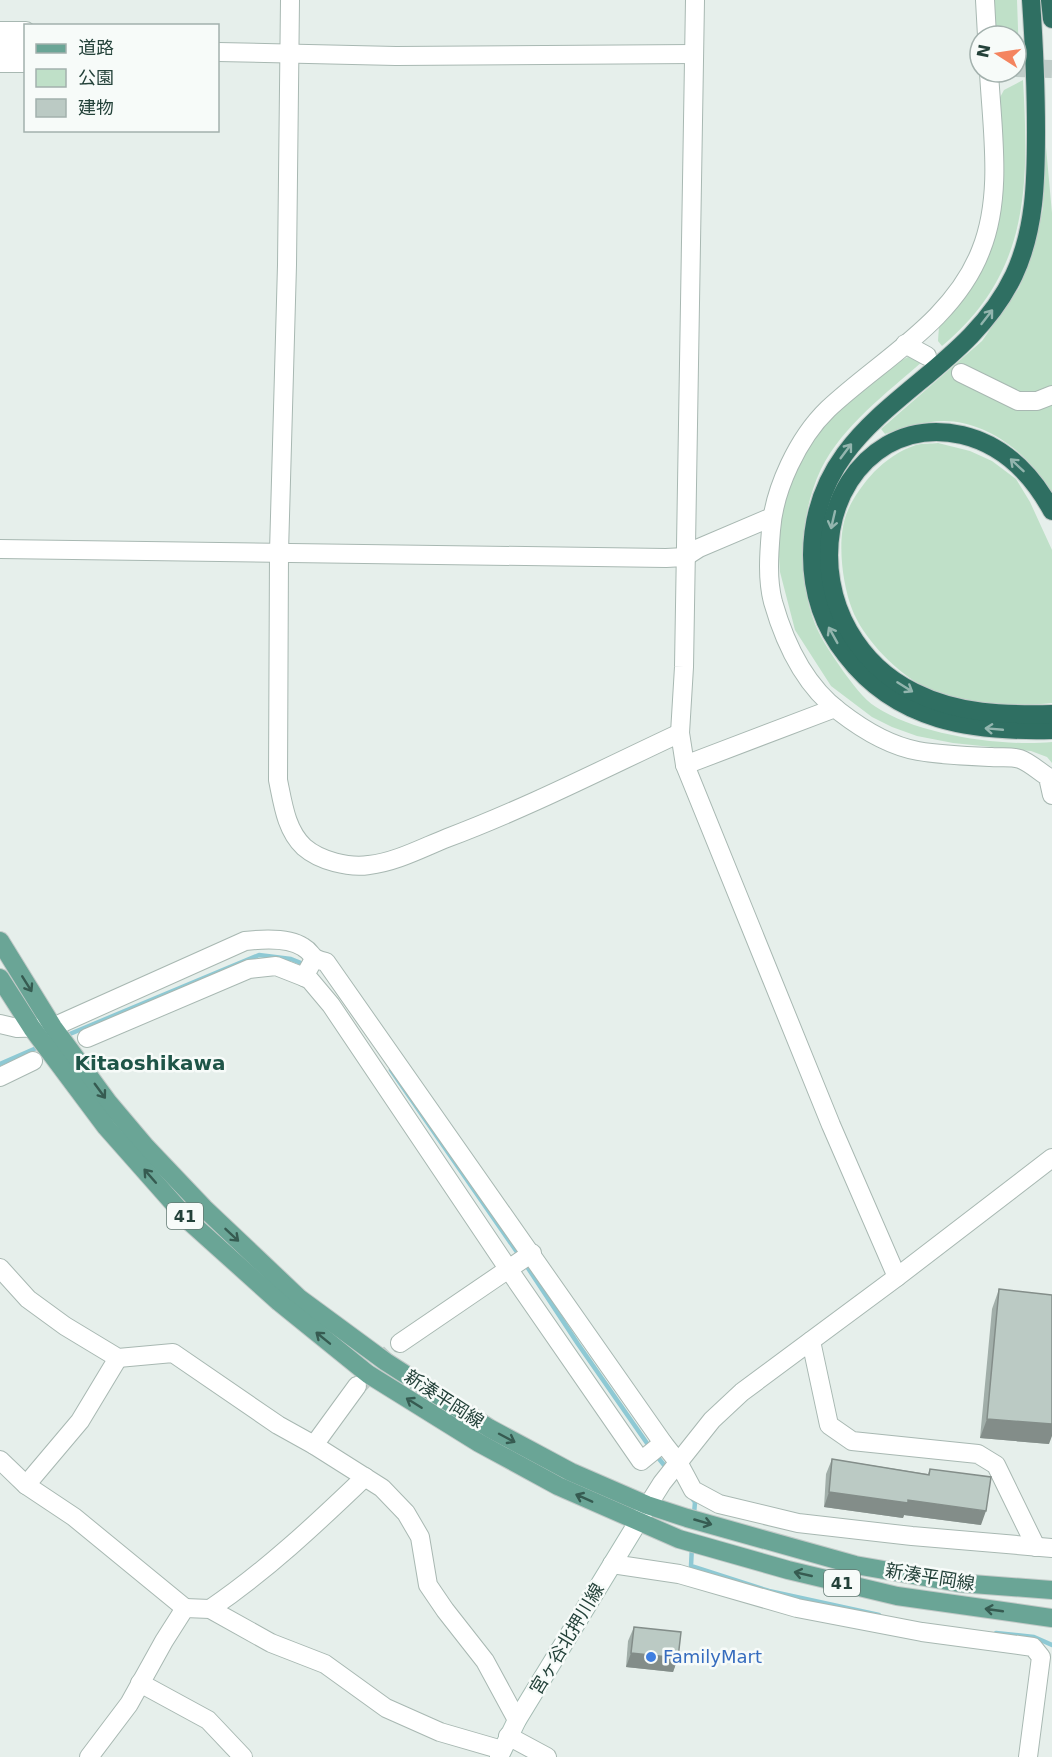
<svg xmlns="http://www.w3.org/2000/svg" width="1052" height="1757" viewBox="0 0 1052 1757" font-family="'DejaVu Sans','Noto Sans JP',sans-serif">
<rect width="100%" height="100%" fill="#e6efeb"/>
<g fill="#bfe0c8">
<path d="M992,0H1017L1019,57L1016,56V36H995Z"/>
<path d="M1023,80C1029,185 1030,273 942,346L938,341L939,326L965,298L983,268L992,244L1002,204L1003,168L997,103L1004,90Z"/>
<path d="M1045,136L1052,213V494C1032,456 988,421 944,421C925,421 903,428 885,434L881,429L982,341L1019,288L1034,245L1043,208Z"/>
<path d="M910,356L923,361C887,393 843,425 821,469C799,516 797,576 815,624C822,641 833,656 843,671C852,683 863,699 876,707C918,735 1003,747 1052,742V763L1047,757L1031,751L953,743L917,736L892,727L872,717L831,686L795,630L780,572L778,541L783,498L806,447L833,413L896,363Z"/>
<path d="M938,443L970,451L992,461L1016,479L1030,502L1052,550V703C1012,708 953,703 918,683C893,669 862,636 852,609C842,583 836,536 848,510C854,496 864,483 874,472C885,461 900,450 916,445C923,443 931,444 938,443Z"/>
</g>
<g fill="none" stroke-linecap="round" stroke-linejoin="round">
<g stroke="#8ec9d4" stroke-width="4.5">
<path d="M65,1036L259,955L291,959L306,965"/>
<path d="M0,1064L41,1046"/>
<path d="M391,1070L519,1255"/>
<path d="M524,1262L578,1344L651,1449"/>
<path d="M656,1455L668,1470"/>
<path d="M691,1497L695,1502L694,1514"/>
<path d="M692,1546L691,1566L769,1591L879,1615"/>
<path d="M996,1633L1034,1637L1052,1645"/>
</g>
<g stroke="#bfccc8" stroke-width="18" stroke-dasharray="18 9" stroke-linecap="butt">
<path d="M1016,68L1052,69"/>
<path d="M359,1385L400,1343"/>
</g>
<g stroke="#a8b8b2" stroke-width="20">
<g id="minor">
<path d="M290,0L287,265L279,552L278,780C283,804 286,830 304,847C320,861 349,868 369,865C396,862 422,848 447,838C527,808 603,769 680,733"/>
<path d="M695,0L684,667L680,733L685,765L831,1125L897,1277"/>
<path d="M985,0L987,36"/>
<path d="M0,31H26"/>
<path d="M0,48H26"/>
<path d="M218,52L396,56L694,54"/>
<path d="M0,63H26"/>
<path d="M989,72C992,130 1003,195 981,250C954,321 880,360 828,409C798,438 774,489 771,530C769,554 767,579 773,602C785,644 805,686 840,712C862,729 891,746 918,751C941,755 967,756 991,757C999,758 1011,756 1020,759C1029,762 1040,772 1048,777L1052,795"/>
<path d="M905,344L927,356"/>
<path d="M961,373L1018,401H1037L1052,395"/>
<path d="M0,549L666,558L685,557L699,548L772,517"/>
<path d="M685,765L835,708"/>
<path d="M314,959L304,977L310,980L331,1005L509,1270L641,1461L663,1443"/>
<path d="M0,1024L17,1028L53,1027L245,941C262,939 288,937 303,947C315,954 308,958 326,962L663,1443L678,1462L693,1490L719,1504L798,1523L912,1536L1052,1548"/>
<path d="M87,1038L249,969L276,966L304,977"/>
<path d="M0,1077L33,1061"/>
<path d="M0,1268L28,1299L65,1326L118,1358L173,1353L278,1425L314,1445L382,1488L406,1513L420,1537L428,1585L445,1610L485,1661L517,1720"/>
<path d="M811,1341L829,1425L852,1441L978,1454L996,1465L1036,1547"/>
<path d="M400,1343L532,1253"/>
<path d="M314,1445L357,1386"/>
<path d="M0,1460L26,1485L74,1517L185,1608"/>
<path d="M26,1485L80,1421L118,1358"/>
<path d="M612,1564L679,1574L797,1608L922,1632L1033,1647L1041,1657L1028,1757"/>
<path d="M210,1609C266,1571 316,1524 365,1477"/>
<path d="M140,1683L208,1720L243,1757"/>
<path d="M508,1736L547,1757"/>
<path d="M89,1757L129,1704L164,1641L185,1608L210,1609L271,1643L325,1664L386,1708L440,1732L502,1750"/>
</g>
</g>
<g stroke="#a8b8b2" stroke-width="20">
<path id="tertiary" d="M640,1518L662,1483L712,1420L742,1392L897,1277L1052,1158"/>
</g>
<g stroke="#a4bbb3" stroke-width="20">
<path id="secondary" d="M499,1757L517,1720L638,1522"/>
</g>
<g stroke="#c2cac8" stroke-width="20">
<g id="primary">
<path d="M0,941L53,1027L108,1102L146,1147L204,1208L299,1298L386,1362L489,1428L571,1472L647,1505L687,1518L855,1565L959,1583L1052,1590"/>
<path d="M0,978L32,1028L106,1127L190,1222L279,1302L368,1374L479,1443L558,1486L679,1539L788,1570L897,1596L1052,1618"/>
</g>
</g>
<g stroke="#c2cac8" stroke-width="20">
<g id="motorway">
<path d="M1031,0C1034,44 1036,88 1036,132C1036,181 1035,230 1014,275C960,389 813,411 812,555C812,591 823,626 846,655C897,722 973,732 1052,730"/>
<path d="M1050,0L1052,19"/>
<path d="M1052,511C1032,474 1004,445 962,435C936,429 910,432 887,445C824,482 814,571 849,631C864,657 887,679 914,692C958,714 1004,715 1052,714"/>
</g>
</g>
<use href="#minor" stroke="#fff" stroke-width="18"/>
<use href="#tertiary" stroke="#fff" stroke-width="18"/>
<use href="#secondary" stroke="#fff" stroke-width="18"/>
<use href="#primary" stroke="#6aa596" stroke-width="18"/>
<use href="#motorway" stroke="#2f6f62" stroke-width="18"/>
</g>
<g fill="#a1aea9">
<path d="M999,1289L1049,1444L980,1438L992,1309Z"/>
<path d="M832,1459L928,1474L930,1469L981,1525L904,1515L903,1518L824,1507L826,1474Z"/>
<path d="M634,1627L678,1658L673,1672L626,1667L628,1641Z"/>
</g>
<g fill="#838d89">
<path d="M987,1419L1052,1424V1436L1049,1444L980,1438Z"/>
<path d="M829,1492L908,1500L986,1511L981,1525L904,1515L903,1518L824,1507Z"/>
<path d="M631,1653L678,1658L673,1672L626,1667Z"/>
</g>
<g fill="#bbcac4" stroke="#838d89" stroke-width="1.5">
<path d="M999,1289L1052,1295V1424L987,1419Z"/>
<path d="M832,1459L929,1475L930,1469L991,1477L986,1511L908,1500V1503L829,1492Z"/>
<path d="M634,1627L681,1632L678,1658L631,1653Z"/>
</g>
<defs><path id="oneway-shaft" d="M-6 0H5M1.5-3L5.5 0L1.5 3" fill="none" stroke-width="1.6" stroke-linecap="round" stroke-linejoin="round" transform="scale(1.5)"/></defs>
<g stroke="#93b5ae">
<use href="#oneway-shaft" transform="translate(987 317) rotate(-52)"/>
<use href="#oneway-shaft" transform="translate(846 451) rotate(-53)"/>
<use href="#oneway-shaft" transform="translate(1017 465) rotate(-137)"/>
<use href="#oneway-shaft" transform="translate(833 520) rotate(103)"/>
<use href="#oneway-shaft" transform="translate(833 635) rotate(-119)"/>
<use href="#oneway-shaft" transform="translate(905 687) rotate(32)"/>
<use href="#oneway-shaft" transform="translate(994 729) rotate(-175)"/>
</g>
<g stroke="#365b51">
<use href="#oneway-shaft" transform="translate(27 984) rotate(58)"/>
<use href="#oneway-shaft" transform="translate(100 1091) rotate(54)"/>
<use href="#oneway-shaft" transform="translate(150 1176) rotate(-131)"/>
<use href="#oneway-shaft" transform="translate(232 1235) rotate(43)"/>
<use href="#oneway-shaft" transform="translate(323 1338) rotate(-141)"/>
<use href="#oneway-shaft" transform="translate(414 1403) rotate(-148)"/>
<use href="#oneway-shaft" transform="translate(507 1438) rotate(28)"/>
<use href="#oneway-shaft" transform="translate(584 1498) rotate(-156)"/>
<use href="#oneway-shaft" transform="translate(703 1522) rotate(16)"/>
<use href="#oneway-shaft" transform="translate(803 1574) rotate(-167)"/>
<use href="#oneway-shaft" transform="translate(994 1610) rotate(-172)"/>
</g>
<circle fill="#3f7fe0" stroke="#f7fbf9" stroke-width="2" cx="651" cy="1657" r="6"/>
<g text-anchor="middle" stroke-width="5" stroke-linejoin="round" paint-order="stroke">
<g fill="#f7fbf9" stroke="#637a73" stroke-width="1.5">
<rect x="167" y="1203" width="36" height="26" rx="4.5"/>
<rect x="824" y="1570" width="36" height="26" rx="4.5"/>
</g>
<g font-size="16" font-weight="bold" fill="#24423a">
<text x="185" y="1222">41</text>
<text x="842" y="1589">41</text>
</g>
<g font-size="18" fill="#24423a" stroke="#f7fbf9">
<text transform="translate(444 1399) rotate(33)" y="6">新湊平岡線</text>
<text transform="translate(930 1577) rotate(9)" y="6">新湊平岡線</text>
<text transform="translate(567 1639) rotate(-59)" y="6">宮ヶ谷北押川線</text>
</g>
<g font-size="18" fill="#366cbe" stroke="#f7fbf9" text-anchor="start">
<text x="663" y="1663">FamilyMart</text>
</g>
<g font-size="20" font-weight="bold" fill="#1f5548" stroke="#f7fbf9">
<text x="150" y="1070">Kitaoshikawa</text>
</g>
</g>
<rect x="24" y="24" width="195" height="108" fill="#f7fbf9" stroke="#a3b1ad" stroke-width="1.5"/>
<rect x="36" y="44" width="30" height="9" fill="#6aa596" stroke="#a3b1ad" stroke-width="1.5"/>
<text x="78" y="54" font-size="18" fill="#24423a">道路</text>
<rect x="36" y="69" width="30" height="18" fill="#bfe0c8" stroke="#a3b1ad" stroke-width="1.5"/>
<text x="78" y="84" font-size="18" fill="#24423a">公園</text>
<rect x="36" y="99" width="30" height="18" fill="#bbcac4" stroke="#a3b1ad" stroke-width="1.5"/>
<text x="78" y="114" font-size="18" fill="#24423a">建物</text>
<g transform="translate(998 54) rotate(282)"><circle r="28" fill="#f7fbf9" stroke="#a3b1ad" stroke-width="1.5"/>
<path d="M0-4.5L10 22L0 15L-10 22Z" fill="#f4845f"/>
<text y="-9" font-size="16" font-weight="bold" text-anchor="middle" fill="#24423a">N</text>
</g>
</svg>
